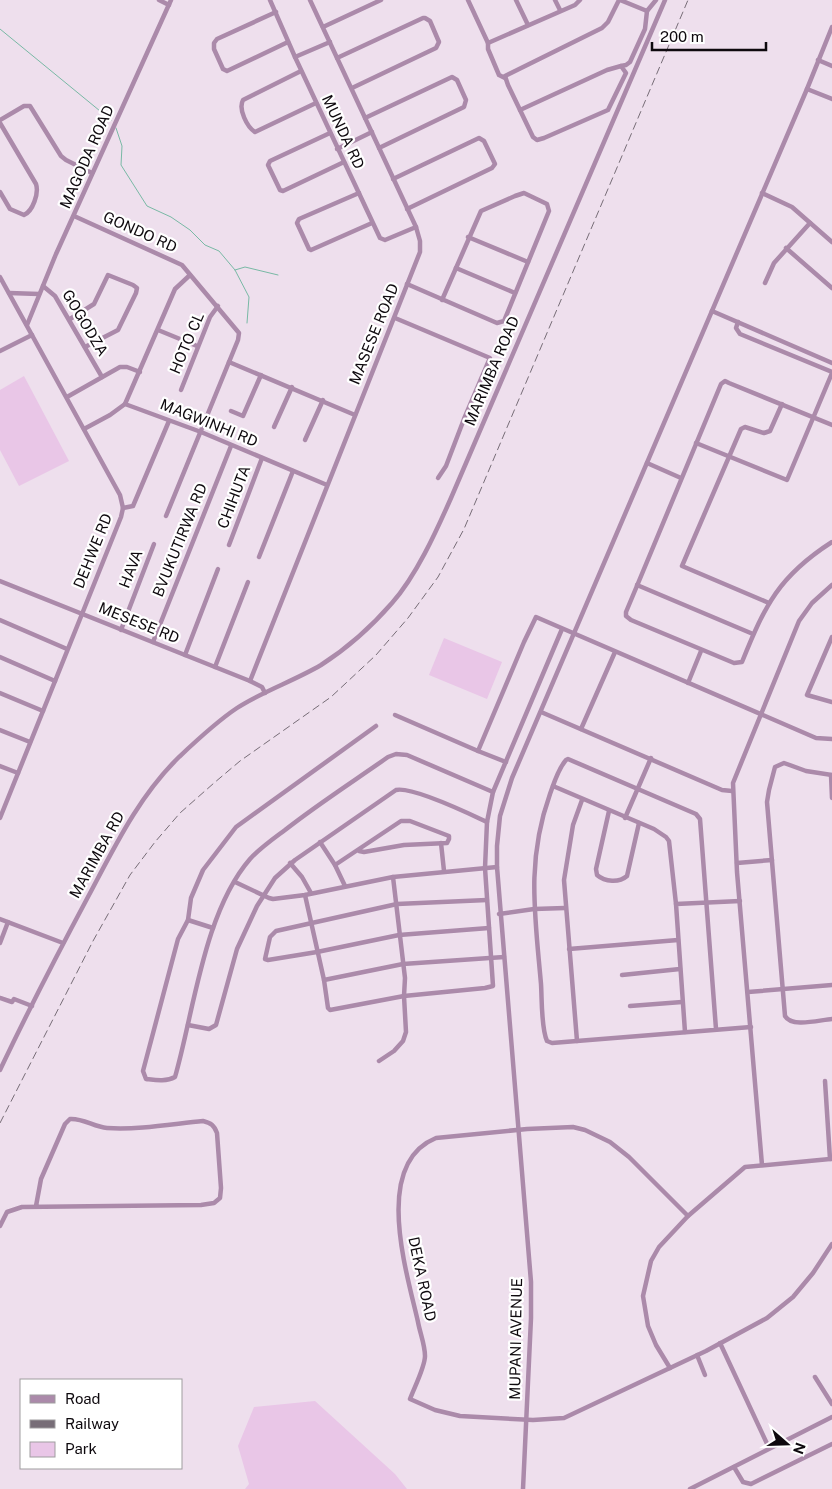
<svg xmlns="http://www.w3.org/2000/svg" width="832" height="1489" viewBox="0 0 832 1489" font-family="'Public Sans',sans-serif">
<rect width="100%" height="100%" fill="#eedfed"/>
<g fill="#e9c6e7">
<path d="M24,376L69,461L19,486L0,450V390Z"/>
<path d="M444,638L502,662L487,699L429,675Z"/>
<path d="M315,1401L395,1474L407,1489H245L249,1484L238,1446L254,1407Z"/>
</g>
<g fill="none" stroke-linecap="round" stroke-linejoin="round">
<g stroke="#79b9a5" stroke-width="1">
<path d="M0,29L111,120"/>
<path d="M116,128L122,146L121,165L147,206L171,217L190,230L205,245L219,251L235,270L249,297L247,323"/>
<path d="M235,270L245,267L278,275"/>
</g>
<g stroke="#ab8aaa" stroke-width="4.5">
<path d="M159,0L169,5"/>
<path d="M270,0L295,57L380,238L385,240L416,227"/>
<path d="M468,0L488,43V49L499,75L505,78"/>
<path d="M516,0L528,25"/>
<path d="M555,0L560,10"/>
<path d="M619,0L608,22L602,28L505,76L508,85L533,137L537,140L544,138L608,110L626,73L621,66L626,65L630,62L645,29L647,11L656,0"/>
<path d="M620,0L647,11"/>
<path d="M276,12L217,39L214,43V49L223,69L227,71L288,42"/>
<path d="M323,27L381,0"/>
<path d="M488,43L575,5L580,0"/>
<path d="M295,57L330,42"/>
<path d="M337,58L423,18H425L430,21L439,42L436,48L352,88"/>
<path d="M818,60L832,66"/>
<path d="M301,71L243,100C238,109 247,127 255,132L316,103"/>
<path d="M807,89L832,99"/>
<path d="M520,110L607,70L621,66"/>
<path d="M365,118L452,77L457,80L466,100L464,107L379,148"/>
<path d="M0,120L24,106H30L61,156L66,160L92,173"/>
<path d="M0,123L36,184C39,193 33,211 24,215L10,209L0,192"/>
<path d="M330,133L270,161L268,165L280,190L283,191L344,162"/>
<path d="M337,149L372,132"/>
<path d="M393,179L479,138L484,141L495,164L492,168L407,209"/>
<path d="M359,193L299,219L297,223L309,249L311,250L372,223"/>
<path d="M762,193L792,207L832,242"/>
<path d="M74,216L182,265L239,333L238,340L166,516"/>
<path d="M468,237L528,262"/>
<path d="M786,248L832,288"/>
<path d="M456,268L515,293"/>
<path d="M0,277L120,495L123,508L121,517L0,818"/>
<path d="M765,283L774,263L810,223"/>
<path d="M407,284L497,323L504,321L549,211L547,204L524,193L515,196L481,211L442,300"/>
<path d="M43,286L55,296L102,377"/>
<path d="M9,293L39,294"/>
<path d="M712,311L832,363"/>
<path d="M395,318L490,358L464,419L446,466L438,478"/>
<path d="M70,319L94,304L108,275L133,285L137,288L136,293L118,330L85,347"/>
<path d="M738,322L736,328L740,334L832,372"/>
<path d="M27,325L56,254L171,0"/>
<path d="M158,330L197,346"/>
<path d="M0,351L32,335"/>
<path d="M229,362L355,415"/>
<path d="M181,390L210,317L218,306"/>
<path d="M67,397L120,367H127L140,372"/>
<path d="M125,404L175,289L190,275"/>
<path d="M231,411L243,416L261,375"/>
<path d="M832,425L729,383L725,381L721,384L639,581L626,612V616L631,620L734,663L742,662C765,605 779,576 832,542"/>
<path d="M274,427L292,387"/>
<path d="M84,429L110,415L125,404L201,432L327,485"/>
<path d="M305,440L323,400"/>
<path d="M696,443L787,480L832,373"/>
<path d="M647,463L681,478"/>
<path d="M123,508L133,506L169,421"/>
<path d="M229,545L262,458"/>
<path d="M259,557L293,471"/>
<path d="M0,581L250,681L262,687L265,693"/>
<path d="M637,585L753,634"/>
<path d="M769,603L682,566L741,429L745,427L764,433L770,431L782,404"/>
<path d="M0,620L67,649"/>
<path d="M121,630L154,544"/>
<path d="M832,637L807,695L832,702"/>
<path d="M153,642L231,446"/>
<path d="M185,655L218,569"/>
<path d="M0,657L55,681"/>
<path d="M215,667L248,582"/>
<path d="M250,681L420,252V241L416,227L310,0"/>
<path d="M688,683L701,651"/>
<path d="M0,693L43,711"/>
<path d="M541,712L722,790L732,791"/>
<path d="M395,715L478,751"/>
<path d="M376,726L236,827L203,870L191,898L188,920L178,939L143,1071L146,1079C155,1080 166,1082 175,1077C194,1011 204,912 250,859C260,848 273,839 285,830C318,804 354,781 388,757L396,754L407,755L493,792"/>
<path d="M581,729L615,652"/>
<path d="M0,730L30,742"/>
<path d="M506,762L478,751L524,642L536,617L816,738L832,739"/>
<path d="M0,766L18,773"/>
<path d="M831,775L832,798"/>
<path d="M832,775L806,771L784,763L775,767L769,790L767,802L785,1016C792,1028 819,1020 832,1019"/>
<path d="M553,786L654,829L666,837L669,841L676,904"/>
<path d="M609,811L596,869L597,875C605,882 619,883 627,876L639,823"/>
<path d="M625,818L651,758"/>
<path d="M320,842L335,865L345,886"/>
<path d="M441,843L444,871"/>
<path d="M290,863L302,877L311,893"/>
<path d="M737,863L772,860"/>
<path d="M335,865L401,821H410L449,836V839L447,843L404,845L364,852L359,851"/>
<path d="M235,882L269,898L273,899L305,895L393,877L497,867"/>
<path d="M305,895L324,980L328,1008L330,1010L404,996L485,988L493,986L485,868L487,822L493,792L562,629"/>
<path d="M487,900L397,904L276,931L270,937L265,959L268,960L317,952L399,935L489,928"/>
<path d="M499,914L534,909L565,908"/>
<path d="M0,919L63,943"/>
<path d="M188,920L213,928"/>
<path d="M0,943L8,922"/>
<path d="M569,949L678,940"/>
<path d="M622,975L680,969"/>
<path d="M324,980L403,964L504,957"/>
<path d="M748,992L832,985"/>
<path d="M0,998L12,1002L14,999L32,1006"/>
<path d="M630,1006L682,1002"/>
<path d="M188,1025L209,1029L216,1025L237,949L257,906L275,878L295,860L396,790C412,786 470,814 487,822"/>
<path d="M716,1029L700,819L696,814L568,759L566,760C558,769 554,783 550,794C526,861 535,915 541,984C542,999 541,1028 547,1041L552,1043L751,1027"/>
<path d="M685,1032L676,904L740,901"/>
<path d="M577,1041L564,880L573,825L582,800"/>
<path d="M379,1061L394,1051L403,1041L406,1032L404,996L405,978L393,877"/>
<path d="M0,1070C28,1011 58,953 89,895C115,846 139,796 179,757C197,740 216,722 237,708C263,691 294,681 321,665C346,649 372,626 392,603C416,576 436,532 451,498L665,0"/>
<path d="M825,1081L830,1159H832"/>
<path d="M762,1165L737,872L733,783L799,621L812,603L832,585"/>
<path d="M688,1216L629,1157L610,1142L585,1130L573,1127L527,1129L436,1138C372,1164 407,1273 418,1322C420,1333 425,1345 425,1356C425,1367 414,1388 410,1399L435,1410L460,1416L533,1420L564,1418L706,1351L767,1318L793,1297L813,1273L832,1244"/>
<path d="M0,1226L7,1212L22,1207L201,1205L214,1203L220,1198L221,1188L217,1133C214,1125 211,1123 203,1121C172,1124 139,1130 107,1128C94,1127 83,1118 70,1119L65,1124L41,1179L36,1206"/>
<path d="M720,1343L769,1448"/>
<path d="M697,1355L705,1375"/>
<path d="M670,1368L656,1345L648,1326L643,1296L651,1261L659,1247L688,1216L745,1167L830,1159"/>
<path d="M815,1377L832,1404"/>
<path d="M734,1467L743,1482L751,1484L832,1444"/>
<path d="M523,1489L531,1318V1282L497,867V846L500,816L512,778L807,89L832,27"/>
<path d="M690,1489L832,1417"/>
</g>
<path stroke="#776d77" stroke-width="1" stroke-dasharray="8 4" stroke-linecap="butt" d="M0,1123L93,941L130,875L155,842L180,813L214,783L240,761L331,697L376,655L408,618L438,577L464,529L688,0"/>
</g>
<g text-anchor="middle" stroke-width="4.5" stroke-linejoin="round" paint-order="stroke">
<g font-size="15" fill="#0e090e" stroke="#fff">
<text transform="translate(343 132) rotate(65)" y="5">MUNDA RD</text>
<text transform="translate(87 157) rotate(-66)" y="5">MAGODA ROAD</text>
<text transform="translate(140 232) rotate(24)" y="5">GONDO RD</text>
<text transform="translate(85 323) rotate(59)" y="5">GOGODZA</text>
<text transform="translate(374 334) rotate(-68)" y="5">MASESE ROAD</text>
<text transform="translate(187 343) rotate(-67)" y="5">HOTO CL</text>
<text transform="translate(492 371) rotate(-67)" y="5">MARIMBA ROAD</text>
<text transform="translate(209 423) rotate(22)" y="5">MAGWINHI RD</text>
<text transform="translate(234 497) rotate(-69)" y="5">CHIHUTA</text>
<text transform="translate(180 540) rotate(-68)" y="5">BVUKUTIRWA RD</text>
<text transform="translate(93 551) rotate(-68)" y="5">DEHWE RD</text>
<text transform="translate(131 569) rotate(-69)" y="5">HAVA</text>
<text transform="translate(139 623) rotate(22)" y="5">MESESE RD</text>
<text transform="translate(97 855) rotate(-61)" y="5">MARIMBA RD</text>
<text transform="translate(422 1279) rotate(78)" y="5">DEKA ROAD</text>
<text transform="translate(516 1339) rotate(-89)" y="5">MUPANI AVENUE</text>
</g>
</g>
<rect x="20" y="1379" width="162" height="90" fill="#ffffff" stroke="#9f9d9f"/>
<rect x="30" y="1395" width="25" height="8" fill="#ab8aaa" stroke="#9f9d9f"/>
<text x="65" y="1404" font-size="15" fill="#0e090e">Road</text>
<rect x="30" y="1420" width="25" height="8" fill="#776d77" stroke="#9f9d9f"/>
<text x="65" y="1429" font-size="15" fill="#0e090e">Railway</text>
<rect x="30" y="1442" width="25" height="15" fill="#e9c6e7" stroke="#9f9d9f"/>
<text x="65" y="1454" font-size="15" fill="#0e090e">Park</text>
<g transform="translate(787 1444) rotate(110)" stroke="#ffffff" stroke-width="4" paint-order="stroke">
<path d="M0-4L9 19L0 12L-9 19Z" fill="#0e090e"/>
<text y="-8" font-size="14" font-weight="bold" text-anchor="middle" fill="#0e090e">N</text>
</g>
<path d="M652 42v8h114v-8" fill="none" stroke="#0e090e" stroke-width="2.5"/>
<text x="660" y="42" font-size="15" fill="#0e090e" stroke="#ffffff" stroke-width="4" paint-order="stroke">200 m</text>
</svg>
